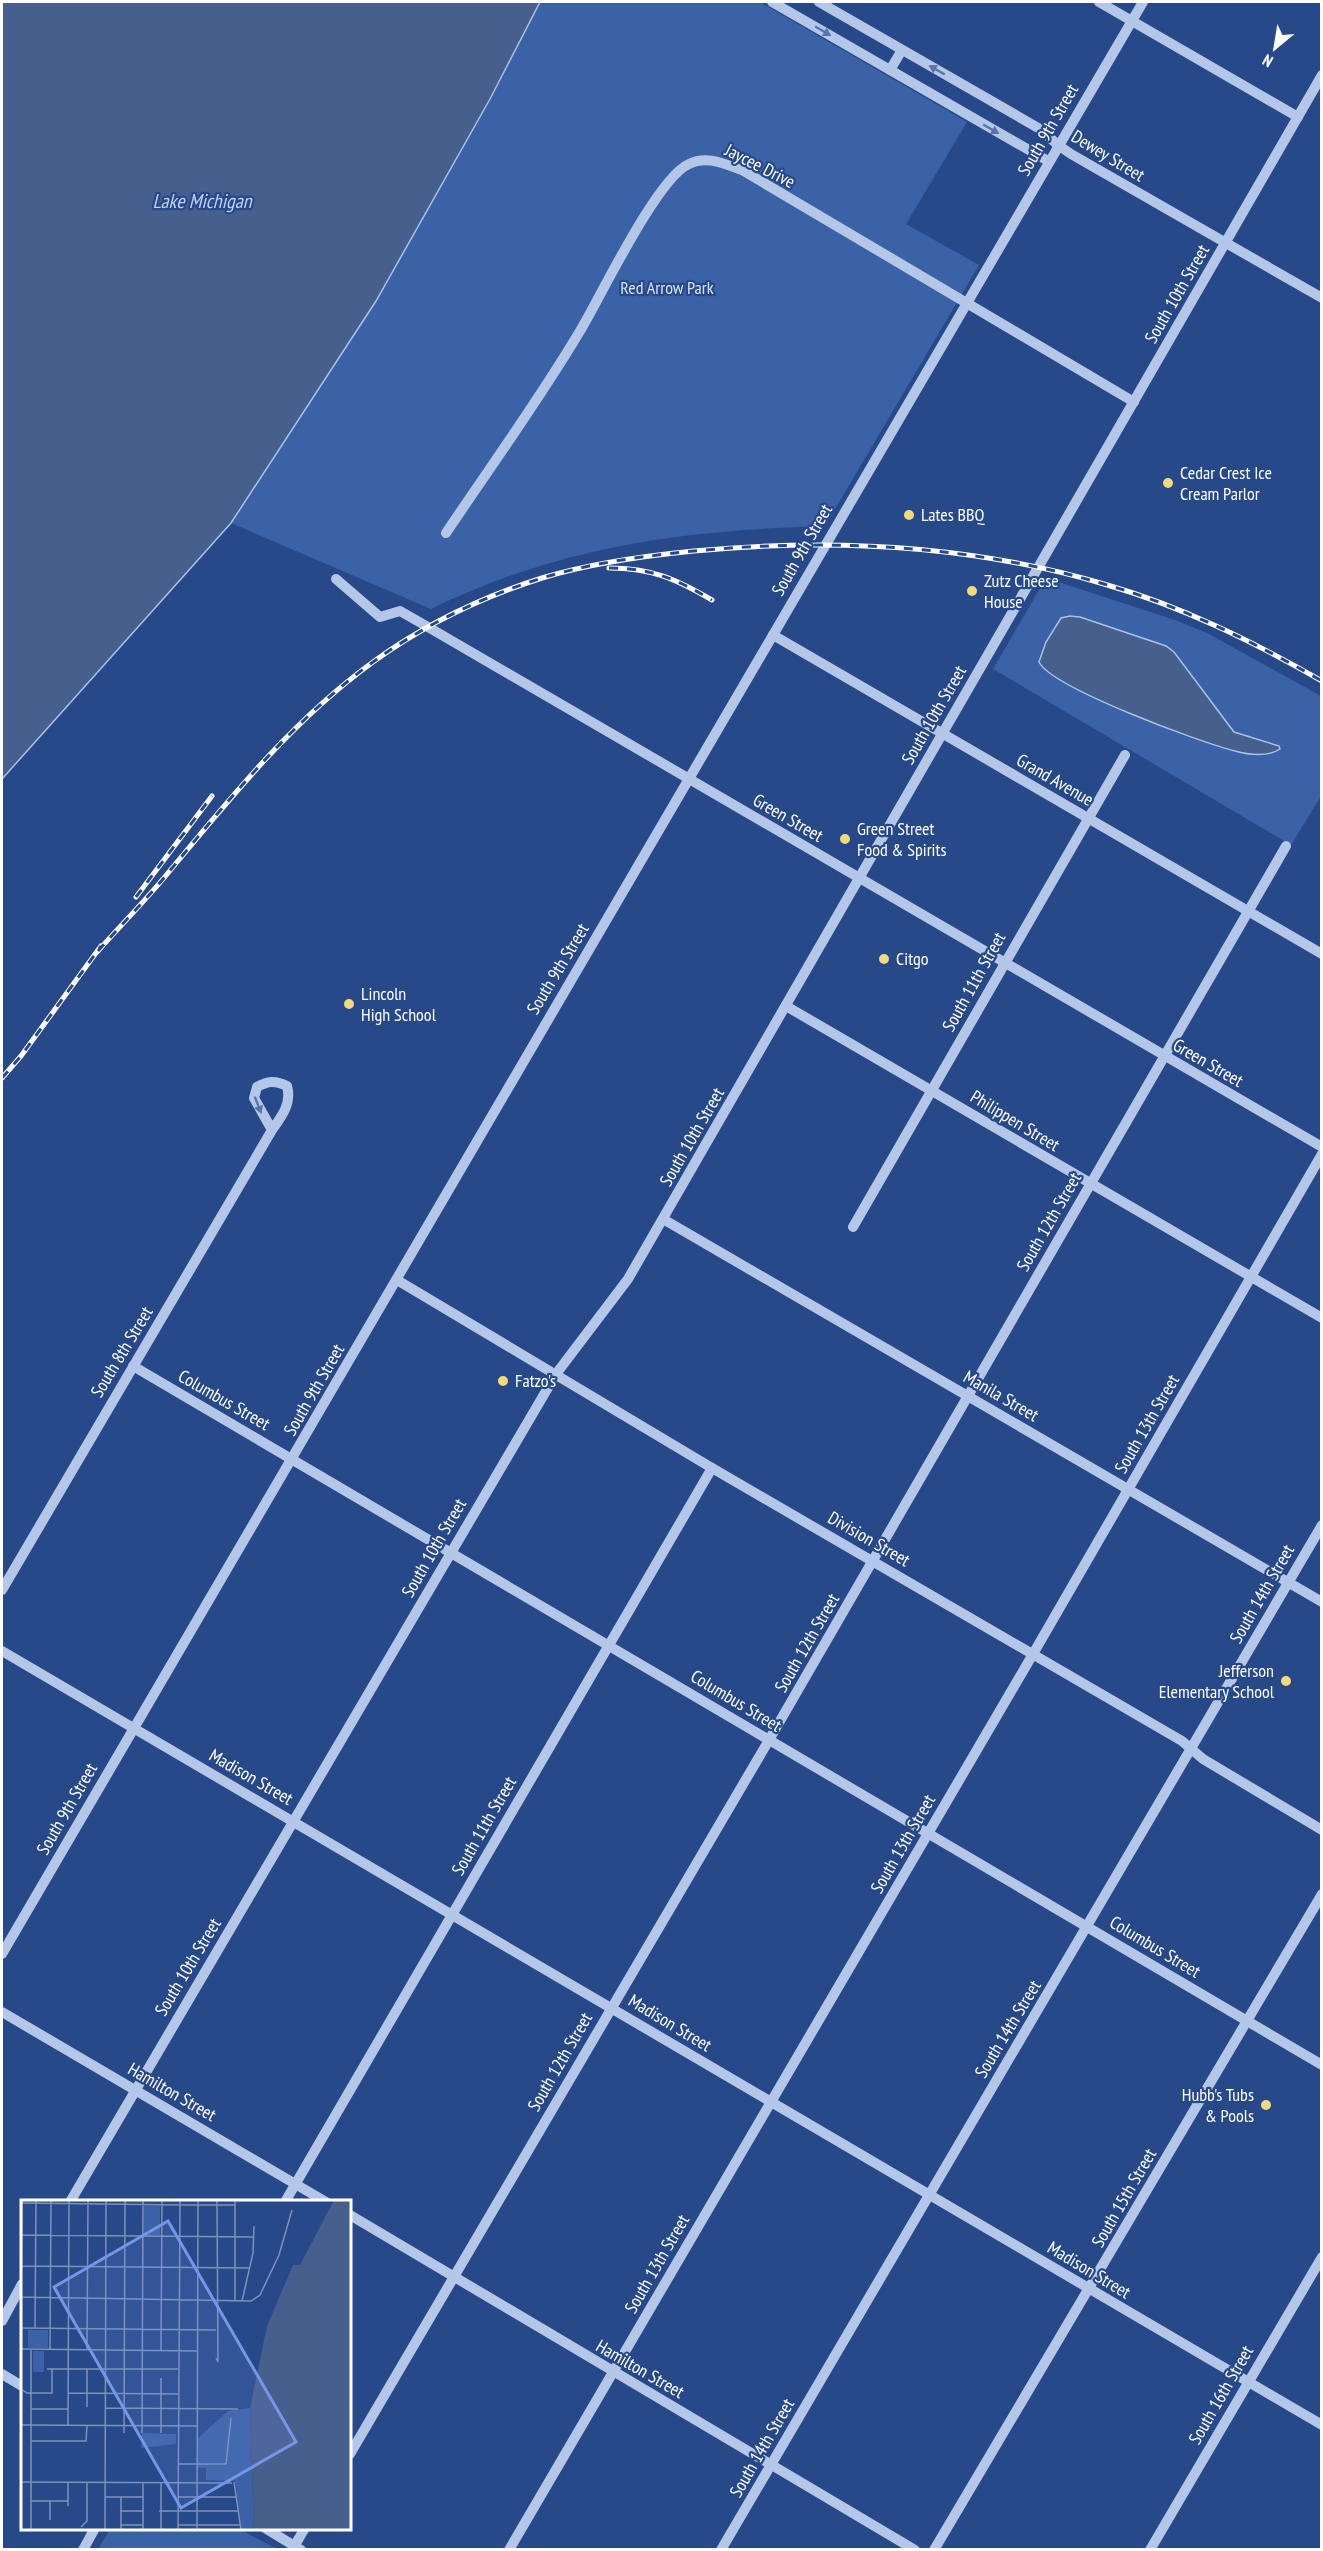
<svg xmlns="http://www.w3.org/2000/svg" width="1323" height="2551" viewBox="0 0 1323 2551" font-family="'PT Sans Narrow',sans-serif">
<rect width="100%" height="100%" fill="#274989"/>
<g fill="#3b62a6">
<path d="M540,2H760L967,122L906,224L979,265L825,526C684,530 560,546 431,609L231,523L376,301L490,99Z"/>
<path d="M1046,578L1175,620L1209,634L1321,696V796L1291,845L993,669Z"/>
<path d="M111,2528L239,2529L277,2549H98Z"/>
</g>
<g fill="#475f8d" stroke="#a9c1ea" stroke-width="1.5">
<path d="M2,2H540L490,99L376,301L231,523L2,779Z"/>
<path d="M1070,616L1080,617L1166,646L1174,652L1234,732L1279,746L1280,749C1268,757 1249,755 1235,751C1202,743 1052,688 1039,662L1046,642L1061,618Z"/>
</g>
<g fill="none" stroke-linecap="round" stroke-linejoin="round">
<g stroke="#b4c7e9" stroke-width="10">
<path d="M772,2L1048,161"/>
<path d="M819,2L1040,129L1058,145L1071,154L1322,298"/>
<path d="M1099,2L1298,117"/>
<path d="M890,70L902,50"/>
<path d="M446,533C491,466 539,400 580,331C601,296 657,178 689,164C707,155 724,164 742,170L1134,402"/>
<path d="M336,579L380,617L400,611L428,627L1322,1147"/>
<path d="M773,635L1322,954"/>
<path d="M786,1006L1322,1318"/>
<path d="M663,1219L1322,1602"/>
<path d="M853,1227L1125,755"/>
<path d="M397,1280L712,1468L1182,1741L1203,1759L1322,1830"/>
<path d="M133,1366L1322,2065"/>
<path d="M2,1590L272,1130C282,1116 292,1103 287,1086C275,1080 268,1081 257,1087L254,1098L272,1130"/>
<path d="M2,1651L1322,2425"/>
<path d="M2,1954L1143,2"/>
<path d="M2,2012L326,2202"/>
<path d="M70,2202L556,1374L628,1279L1322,75"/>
<path d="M285,2202L712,1468"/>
<path d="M350,2215L915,2550"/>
<path d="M2,2321L22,2284"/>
<path d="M2,2374L22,2386"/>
<path d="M350,2454L769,1740L1286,846"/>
<path d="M265,2528L301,2550"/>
<path d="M83,2550L95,2528"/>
<path d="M292,2550L305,2528"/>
<path d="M509,2550L1033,1654L1322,1154"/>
<path d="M721,2550L1322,1525"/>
<path d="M934,2550L1322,1894"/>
<path d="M1150,2550L1322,2257"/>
</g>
<g stroke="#fff" stroke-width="5">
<g id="rail">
<path d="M609,568C652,568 676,579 712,600"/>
<path d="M136,897L212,796"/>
<path d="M98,951C121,925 146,900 168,873C231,797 293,720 373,662C424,625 482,597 542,578C591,563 643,556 694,551C831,538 972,545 1104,584C1181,606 1252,641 1322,681"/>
<path d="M2,1078L21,1056L101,946"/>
</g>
</g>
<use href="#rail" stroke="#274989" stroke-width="3" stroke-dasharray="9" stroke-linecap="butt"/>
</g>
<defs><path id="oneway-solid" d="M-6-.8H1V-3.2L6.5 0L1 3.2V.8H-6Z" transform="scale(1.5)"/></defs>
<g fill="#5875ab">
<use href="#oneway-solid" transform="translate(823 31) rotate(30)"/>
<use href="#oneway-solid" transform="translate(937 70) rotate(-150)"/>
<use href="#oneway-solid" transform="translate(991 129) rotate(30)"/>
<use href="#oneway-solid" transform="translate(258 1105) rotate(69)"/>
</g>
<g fill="#f2d979" stroke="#274989" stroke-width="2">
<circle cx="1168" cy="483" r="6"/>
<circle cx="909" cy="515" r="6"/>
<circle cx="972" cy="591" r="6"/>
<circle cx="845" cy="839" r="6"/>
<circle cx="884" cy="959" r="6"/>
<circle cx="349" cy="1004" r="6"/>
<circle cx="503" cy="1381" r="6"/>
<circle cx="1286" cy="1681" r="6"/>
<circle cx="1266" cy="2105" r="6"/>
</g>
<g text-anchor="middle" stroke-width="4.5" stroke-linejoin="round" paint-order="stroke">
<g font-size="18" fill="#fff" stroke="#274989">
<text transform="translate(1048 130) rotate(-60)" y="6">South 9th Street</text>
<text transform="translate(1108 156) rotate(31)" y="6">Dewey Street</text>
<text transform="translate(760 166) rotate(27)" y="6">Jaycee Drive</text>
<text transform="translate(1177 294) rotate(-60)" y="6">South 10th Street</text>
<text transform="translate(802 550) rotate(-60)" y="6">South 9th Street</text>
<text transform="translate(934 715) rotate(-60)" y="6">South 10th Street</text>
<text transform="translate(1055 780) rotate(30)" y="6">Grand Avenue</text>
<text transform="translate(788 818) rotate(30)" y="6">Green Street</text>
<text transform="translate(558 969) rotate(-59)" y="6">South 9th Street</text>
<text transform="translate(974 982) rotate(-61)" y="6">South 11th Street</text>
<text transform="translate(1208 1063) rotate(30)" y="6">Green Street</text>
<text transform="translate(1015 1121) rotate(31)" y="6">Philippen Street</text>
<text transform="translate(692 1137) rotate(-60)" y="6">South 10th Street</text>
<text transform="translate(1049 1222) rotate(-60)" y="6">South 12th Street</text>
<text transform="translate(122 1352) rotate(-59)" y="6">South 8th Street</text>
<text transform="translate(314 1390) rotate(-60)" y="6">South 9th Street</text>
<text transform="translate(1001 1396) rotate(30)" y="6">Manila Street</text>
<text transform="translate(224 1400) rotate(30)" y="6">Columbus Street</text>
<text transform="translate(1147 1424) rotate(-60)" y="6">South 13th Street</text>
<text transform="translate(869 1539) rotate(30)" y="6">Division Street</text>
<text transform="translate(434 1548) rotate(-60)" y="6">South 10th Street</text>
<text transform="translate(1262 1594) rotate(-60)" y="6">South 14th Street</text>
<text transform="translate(807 1643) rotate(-60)" y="6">South 12th Street</text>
<text transform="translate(736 1701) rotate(31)" y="6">Columbus Street</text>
<text transform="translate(251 1777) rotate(30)" y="6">Madison Street</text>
<text transform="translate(67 1809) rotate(-60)" y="6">South 9th Street</text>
<text transform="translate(484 1826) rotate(-60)" y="6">South 11th Street</text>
<text transform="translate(903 1844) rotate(-60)" y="6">South 13th Street</text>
<text transform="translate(1155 1947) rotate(31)" y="6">Columbus Street</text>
<text transform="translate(188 1967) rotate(-59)" y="6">South 10th Street</text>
<text transform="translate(670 2023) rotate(31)" y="6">Madison Street</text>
<text transform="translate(1008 2029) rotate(-59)" y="6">South 14th Street</text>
<text transform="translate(560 2062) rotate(-60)" y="6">South 12th Street</text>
<text transform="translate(172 2092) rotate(30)" y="6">Hamilton Street</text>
<text transform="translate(1124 2198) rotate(-60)" y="6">South 15th Street</text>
<text transform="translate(657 2264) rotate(-60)" y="6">South 13th Street</text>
<text transform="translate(1089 2270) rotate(31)" y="6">Madison Street</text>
<text transform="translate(640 2369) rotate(30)" y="6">Hamilton Street</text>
<text transform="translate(1221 2395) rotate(-60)" y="6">South 16th Street</text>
<text transform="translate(762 2448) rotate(-60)" y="6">South 14th Street</text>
</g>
<g font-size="18" fill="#d8e3f7" stroke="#274989">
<text x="667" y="294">Red Arrow Park</text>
</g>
<g font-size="18" fill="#fff" stroke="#274989" text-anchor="start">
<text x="1180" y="479">Cedar Crest Ice<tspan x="1180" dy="21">Cream Parlor</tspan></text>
<text x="921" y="521">Lates BBQ</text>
<text x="984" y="587">Zutz Cheese<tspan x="984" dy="21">House</tspan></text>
<text x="857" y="835">Green Street<tspan x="857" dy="21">Food &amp; Spirits</tspan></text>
<text x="896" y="965">Citgo</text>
<text x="361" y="1000">Lincoln<tspan x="361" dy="21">High School</tspan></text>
<text x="515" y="1387">Fatzo's</text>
<text x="1274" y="1677" text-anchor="end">Jefferson<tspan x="1274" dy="21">Elementary School</tspan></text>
<text x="1254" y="2101" text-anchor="end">Hubb's Tubs<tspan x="1254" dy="21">&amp; Pools</tspan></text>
</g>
<g font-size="20" font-style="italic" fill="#c0d2f0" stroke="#274989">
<text x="202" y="208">Lake Michigan</text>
</g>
</g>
<g transform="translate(21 2200)">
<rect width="330" height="330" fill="#274989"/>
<path d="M123,6H139V35H123ZM7,130H27V148H7ZM12,151H23V172H12ZM229,208L233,330H220L214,281L185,280V268H177V238L207,211ZM121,233L155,234V244L120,248Z" fill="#3b62a6"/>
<path d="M313,0H330V330H233L229,208L246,126L272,65H279Z" fill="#475f8d"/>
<path fill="none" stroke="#7d92b8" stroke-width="1.5" d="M0,3L159,5V0M0,35L233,37M0,66L229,68M0,97L230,101L239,95L258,55L271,10M214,100V0M221,101L232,53L233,26M0,104L1,0M0,128L195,130M14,129L15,0M0,149L176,151M10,149V330M29,149L30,0M66,149L67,0M140,150L141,0M195,158L197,162L196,0M26,169H157M66,169V207M140,178V233M0,189L6,193H31V169M47,193L157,194M84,208L217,209M10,209H47M0,225L176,226M47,225L48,0M103,233L104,0M121,233L122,0M10,241H65L66,225M157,264H205L210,218M0,282L211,283M213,282L220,330M84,297H122M100,297V330M157,297H216M10,301H47M29,301V320M47,306V282M99,311H122M138,311H217M99,325H122M157,325H219M60,327L66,321V282M84,330L85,0M122,330V282M140,330V282M157,330L159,5H214M176,330L177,0"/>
<path fill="#7795e8" fill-opacity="0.15" stroke="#7795e8" stroke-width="3" d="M147,21L275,242L160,308L33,87Z"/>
<rect width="330" height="330" fill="none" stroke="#fff" stroke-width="3"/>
</g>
<rect width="1323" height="2551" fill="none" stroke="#ffffff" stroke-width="6"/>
<g transform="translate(1275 48) rotate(210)" stroke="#274989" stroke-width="4.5" paint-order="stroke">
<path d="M0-4.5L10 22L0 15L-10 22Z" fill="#ffffff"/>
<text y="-9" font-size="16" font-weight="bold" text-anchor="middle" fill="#ffffff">N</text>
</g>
</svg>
